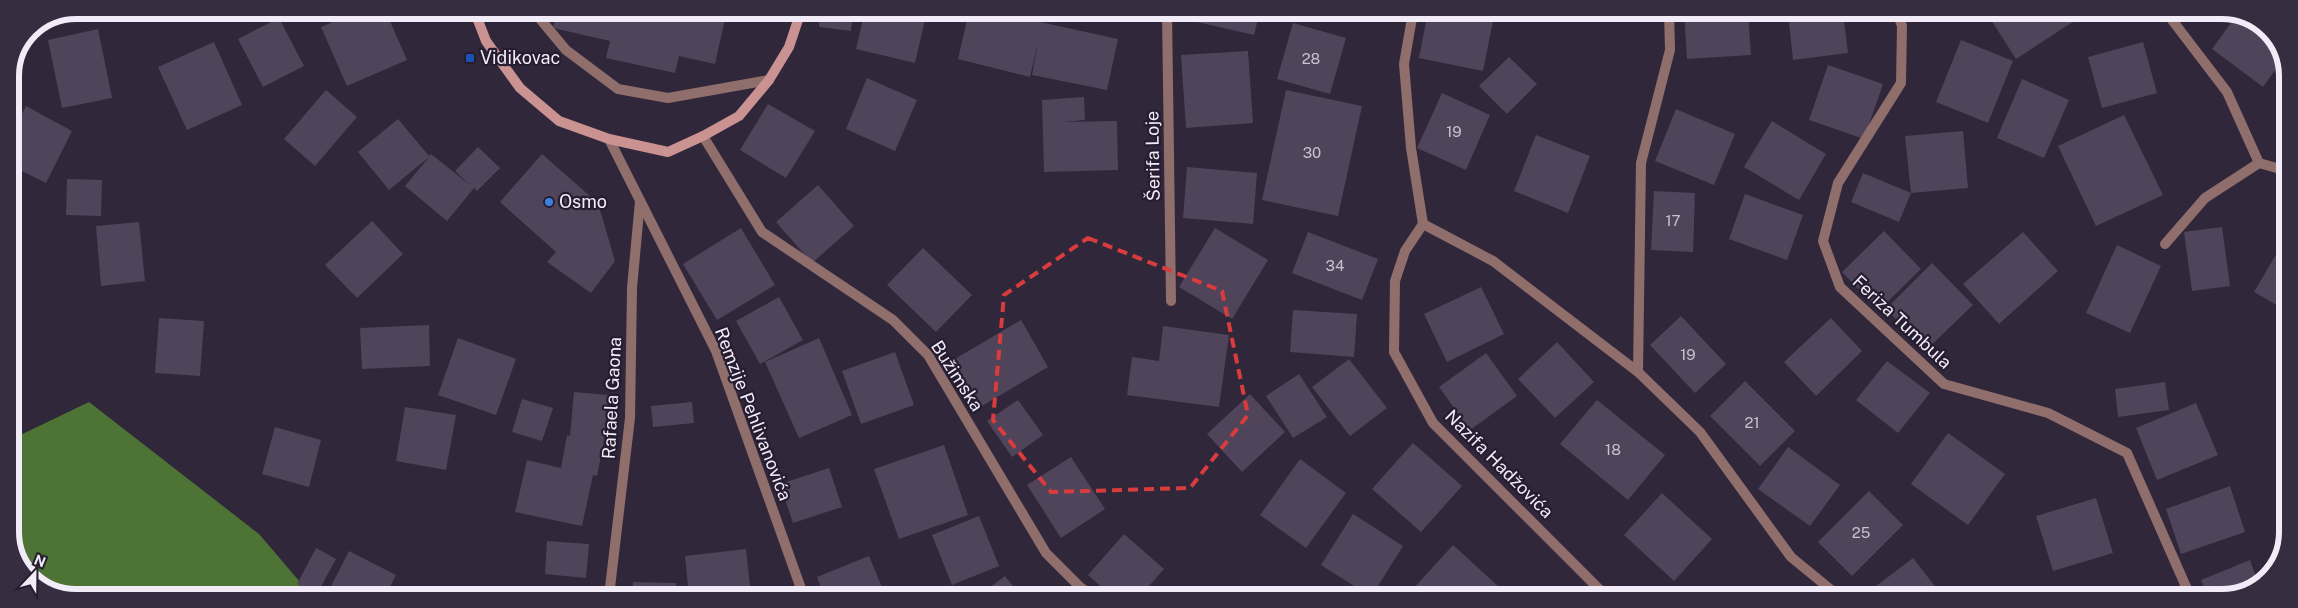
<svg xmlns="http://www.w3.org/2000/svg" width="2298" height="608" viewBox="0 0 2298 608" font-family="'Public Sans',sans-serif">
<rect width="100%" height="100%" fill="#30273b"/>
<path fill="#4d7335" d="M89,402L259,534L312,596H59L26,575L10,537V440Z"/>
<g fill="#4f445a">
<path d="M361,10H385L407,60L347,86L321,27Z"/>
<path d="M557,10L687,11L725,19L715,64L679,56L675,73L606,58L610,41L553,28Z"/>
<path d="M712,11H749L747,18Z"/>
<path d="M820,11H853L851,31L819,27Z"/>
<path d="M865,11H927L915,63L856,49Z"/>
<path d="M969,11H990L1118,39L1107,90L1032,75L1038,42L1030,77L958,59Z"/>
<path d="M1186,11H1260L1254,35L1184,19Z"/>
<path d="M1428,11H1495L1483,71L1419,58Z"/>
<path d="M1684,12H1748L1751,55L1687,59Z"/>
<path d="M1788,12H1843L1848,53L1793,60Z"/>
<path d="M1986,12H2088L2016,59Z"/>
<path d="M2239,12L2272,33L2283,59L2263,87L2212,49Z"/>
<path d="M279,18L304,66L263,87L238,39Z"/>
<path d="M1293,23L1346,38L1330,94L1277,79Z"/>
<path d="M98,29L112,98L62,108L48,40Z"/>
<path d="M1961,40L2013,61L1988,123L1936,102Z"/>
<path d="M214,42L242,105L187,130L158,67Z"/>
<path d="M2143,42L2157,93L2102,108L2088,57Z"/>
<path d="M1248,51L1253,123L1186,128L1181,55Z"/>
<path d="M1509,57L1537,84L1507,114L1479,86Z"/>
<path d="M1828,65L1883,84L1864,139L1809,120Z"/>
<path d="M867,78L917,100L895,151L846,129Z"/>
<path d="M2022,79L2069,100L2044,158L1997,138Z"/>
<path d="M326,90L357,117L315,166L284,139Z"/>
<path d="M1286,90L1362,106L1338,216L1262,200Z"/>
<path d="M1442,93L1490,115L1466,170L1417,148Z"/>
<path d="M1084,97L1085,120L1063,122L1117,121L1118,170L1044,172L1042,100Z"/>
<path d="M2288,98V122L2276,112Z"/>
<path d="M768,104L815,131L786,178L740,150Z"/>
<path d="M26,106L72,131L46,183L10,165V137Z"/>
<path d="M1676,109L1735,134L1714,185L1655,161Z"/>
<path d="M2124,115L2163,195L2096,226L2058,146Z"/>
<path d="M398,119L429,156L431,154L470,185L455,171L478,147L500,168L477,191L474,188L447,221L405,186L429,157L389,190L358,152Z"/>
<path d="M1772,121L1826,154L1799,200L1744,167Z"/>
<path d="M1963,131L1968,188L1911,193L1899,222L1851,202L1863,173L1911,193L1905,136Z"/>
<path d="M1536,135L1590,156L1568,213L1514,191Z"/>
<path d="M542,154L598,203L615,261L591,293L547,262L556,252L500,202Z"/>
<path d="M1187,167L1257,173L1253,224L1183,218Z"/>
<path d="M67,179L102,180L101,216L66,215Z"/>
<path d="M818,185L854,226L812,263L776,222Z"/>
<path d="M10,189L22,194L10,223Z"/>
<path d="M1654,191L1695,193L1693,252L1651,250Z"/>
<path d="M1745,194L1803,215L1787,260L1729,239Z"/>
<path d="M372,221L403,254L357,298L325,265Z"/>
<path d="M139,222L145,281L101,286L96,226Z"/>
<path d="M2222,227L2230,286L2192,291L2184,232Z"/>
<path d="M741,228L775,285L717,320L683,264Z"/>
<path d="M1215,228L1268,260L1232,319L1179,287Z"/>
<path d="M1884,231L1921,269L1879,310L1842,272Z"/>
<path d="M1308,232L1378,259L1362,300L1292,273Z"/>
<path d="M2023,232L2058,271L1999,324L1963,284Z"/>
<path d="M2287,236V311L2254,292Z"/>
<path d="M2117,245L2161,266L2130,333L2086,313Z"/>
<path d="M923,248L972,295L936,332L887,285Z"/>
<path d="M1932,263L1973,305L1926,350L1886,309Z"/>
<path d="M1481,287L1504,334L1447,362L1424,314Z"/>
<path d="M779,297L803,340L760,364L736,321Z"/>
<path d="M1293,310L1357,314L1354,357L1290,352Z"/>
<path d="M1681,316L1726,364L1695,393L1650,345Z"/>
<path d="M159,318L204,321L200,376L155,373Z"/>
<path d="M1831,318L1862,351L1816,396L1784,362Z"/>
<path d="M1021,320L1048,367L975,410L948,363Z"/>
<path d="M429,325L430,366L362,369L360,328Z"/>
<path d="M1163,326L1229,335L1219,407L1127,395L1132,357L1159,361Z"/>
<path d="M458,338L516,359L496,415L438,395Z"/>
<path d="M819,338L852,415L799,438L765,362Z"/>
<path d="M1557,342L1594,382L1555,418L1518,379Z"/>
<path d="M895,352L914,405L861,424L842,371Z"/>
<path d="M1486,353L1517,396L1470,430L1439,387Z"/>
<path d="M1349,359L1387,408L1350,436L1312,387Z"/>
<path d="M1887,361L1930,393L1898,433L1856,400Z"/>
<path d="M1299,374L1327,417L1293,438L1266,396Z"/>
<path d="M1745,381L1795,431L1760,466L1710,416Z"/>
<path d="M2165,382L2169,410L2118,417L2115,389Z"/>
<path d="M574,392L608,395L604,440L597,476L593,475L582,526L515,512L527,460L561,468L567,435L570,436Z"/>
<path d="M1250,394L1285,432L1242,472L1207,434Z"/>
<path d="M522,399L553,408L542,441L512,432Z"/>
<path d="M1018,400L1043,435L1012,457L987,421Z"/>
<path d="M1597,400L1665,455L1628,500L1560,444Z"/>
<path d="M692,402L694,423L653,427L651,406Z"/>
<path d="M2196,403L2218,455L2157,480L2136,428Z"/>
<path d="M405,407L456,415L446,470L396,461Z"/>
<path d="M275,427L321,440L309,487L262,474Z"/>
<path d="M1948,433L2005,474L1968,525L1911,484Z"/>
<path d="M1413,443L1462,486L1421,532L1372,489Z"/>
<path d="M944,445L968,515L899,539L874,469Z"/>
<path d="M1788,447L1840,485L1810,526L1758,489Z"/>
<path d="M1071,457L1105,509L1061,538L1027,485Z"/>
<path d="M1300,459L1346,493L1306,548L1260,515Z"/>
<path d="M829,468L842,507L793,523L780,484Z"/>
<path d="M2230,486L2245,532L2181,554L2166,509Z"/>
<path d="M1869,491L1903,525L1852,576L1818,542Z"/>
<path d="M1662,493L1712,539L1674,581L1624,535Z"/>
<path d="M2096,498L2113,553L2053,571L2036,516Z"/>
<path d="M1353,514L1403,546L1371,597L1321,565Z"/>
<path d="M979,516L999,566L952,585L932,535Z"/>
<path d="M1124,534L1164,569L1139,597H1113L1088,575Z"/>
<path d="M547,541L589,544L586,578L545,574Z"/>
<path d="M1453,545L1510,597H1422L1413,589Z"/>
<path d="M316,548L336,559L317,594L297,584Z"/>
<path d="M746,549L751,595L689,596L685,556Z"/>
<path d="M349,551L396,575L385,596H326Z"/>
<path d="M869,556L886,597H825L817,577Z"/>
<path d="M1913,558L1944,598H1870L1867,593Z"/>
<path d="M2250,560L2259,585L2222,598H2209L2201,580Z"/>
<path d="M1005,576L1021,597H977Z"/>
<path d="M633,582L676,583L675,596H632Z"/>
<path d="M2123,590L2127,598H2107Z"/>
</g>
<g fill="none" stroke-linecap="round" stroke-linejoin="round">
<g stroke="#906e6c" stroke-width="10">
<path d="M538,10L541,20L566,50L618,89L668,98L769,80"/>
<path d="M1167,11L1171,301"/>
<path d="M1410,11L1412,18L1404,64L1411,148L1423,224L1405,251L1395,281L1394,352L1433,423L1607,597"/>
<path d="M1897,12L1902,26L1901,83L1838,183L1823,241L1840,287L1944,384L2048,413L2127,453L2191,598"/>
<path d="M2166,12L2227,92L2259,163L2287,171"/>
<path d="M703,136L762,232L893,320L928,355L1046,553L1080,587L1094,597"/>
<path d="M609,139L716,351L804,597"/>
<path d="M1423,224L1493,261L1638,372L1700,432L1791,557L1841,598"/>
<path d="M2165,244L2205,198L2259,163"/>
<path d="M1638,372L1641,163L1670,50L1669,12"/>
<path d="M609,596L630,418L632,288L640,201"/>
</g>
<path stroke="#ca9290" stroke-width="10" d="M474,10L486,41L520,88L559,121L609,139L668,152L703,136L739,116L769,80L789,47L801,11"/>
</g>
<path fill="none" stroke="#d93c3d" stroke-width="4" stroke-dasharray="10 6" stroke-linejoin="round" d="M1088,238L1222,291L1248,415L1190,488L1051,492L993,420L1004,295Z"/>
<rect fill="#1a4fb4" stroke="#261d30" stroke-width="2" x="465" y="53" width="10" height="10" rx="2.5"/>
<circle fill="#3f7fe0" stroke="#261d30" stroke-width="2" cx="549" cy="202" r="5"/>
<g text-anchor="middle" stroke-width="4.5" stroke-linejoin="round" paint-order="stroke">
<g font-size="15" fill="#c9c2d1">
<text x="1311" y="64">28</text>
<text x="1454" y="137">19</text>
<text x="1312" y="158">30</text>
<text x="1673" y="226">17</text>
<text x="1335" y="271">34</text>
<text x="1688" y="360">19</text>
<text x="1752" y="428">21</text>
<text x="1613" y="455">18</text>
<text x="1861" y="538">25</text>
</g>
<g font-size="18" fill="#f2ecf9" stroke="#261d30" text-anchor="start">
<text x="480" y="64">Vidikovac</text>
<text x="559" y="208">Osmo</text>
</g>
<g font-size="18" fill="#f2ecf9" stroke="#261d30">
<text transform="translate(1153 156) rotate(-91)" y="6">Šerifa Loje</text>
<text transform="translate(1902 322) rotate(43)" y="6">Feriza Tumbula</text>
<text transform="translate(957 376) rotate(57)" y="6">Bužimska</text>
<text transform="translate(612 398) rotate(-87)" y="6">Rafaela Gaona</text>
<text transform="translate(753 414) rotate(69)" y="6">Remzije Pehlivanovića</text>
<text transform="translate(1499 464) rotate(45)" y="6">Nazifa Hadžovića</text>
</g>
</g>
<path d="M0 0H2298V608H0ZM76 19H2222A57 57 0 0 1 2279 76V532A57 57 0 0 1 2222 589H76A57 57 0 0 1 19 532V76A57 57 0 0 1 76 19Z" fill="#362e40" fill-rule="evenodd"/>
<path fill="none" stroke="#f2ecf9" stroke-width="6" d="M76 19H2222A57 57 0 0 1 2279 76V532A57 57 0 0 1 2222 589H76A57 57 0 0 1 19 532V76A57 57 0 0 1 76 19Z"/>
<g transform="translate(35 573) rotate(22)" stroke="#261d30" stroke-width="4" paint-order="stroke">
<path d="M0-4L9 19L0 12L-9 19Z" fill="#f2ecf9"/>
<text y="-8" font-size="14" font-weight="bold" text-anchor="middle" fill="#f2ecf9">N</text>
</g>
</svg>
